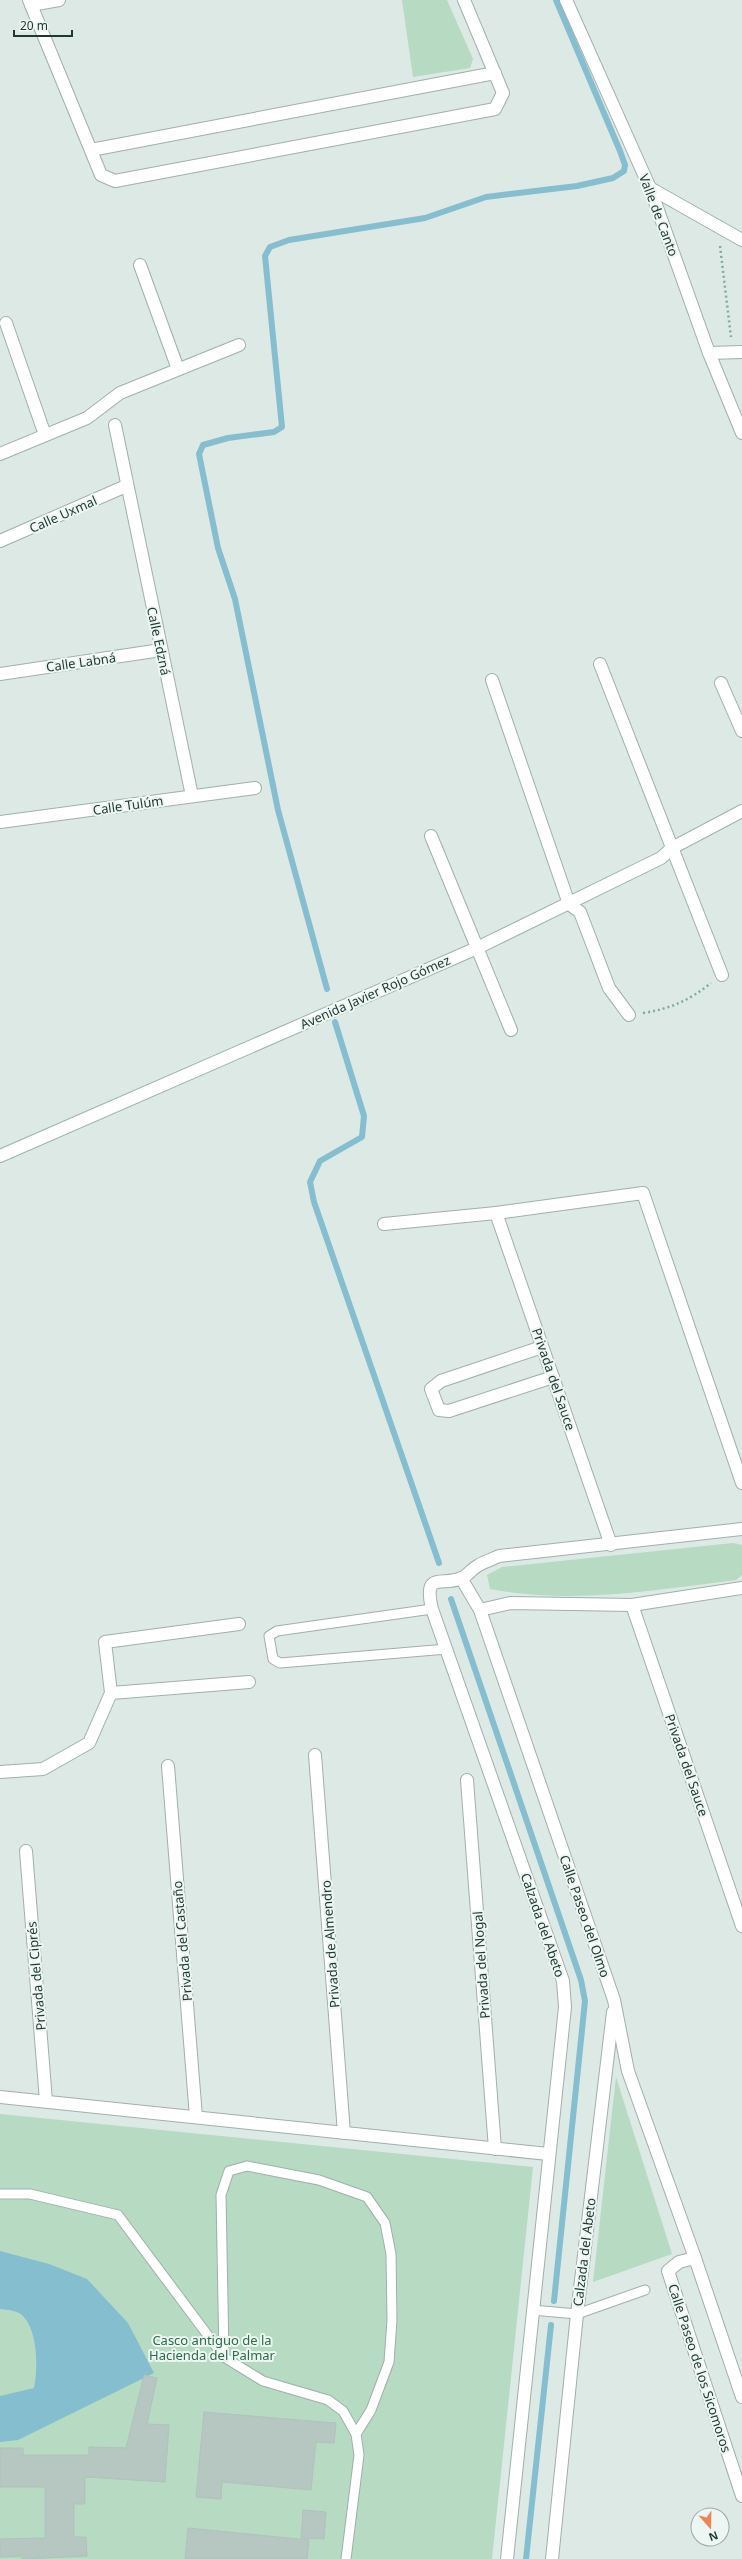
<svg xmlns="http://www.w3.org/2000/svg" width="742" height="2559" viewBox="0 0 742 2559" font-family="'Noto Sans',sans-serif">
<rect width="100%" height="100%" fill="#dde9e4"/>
<g fill="#b6dac2">
<path d="M402,0H447L473,59L470,68L413,77Z"/>
<path d="M733,1543L742,1545V1575L736,1580C655,1590 571,1605 490,1589L487,1575L502,1567Z"/>
<path d="M616,2077L672,2254L593,2282Z"/>
<path d="M0,2114L533,2167L492,2559H0Z"/>
</g>
<path fill="#85bece" d="M0,2251L49,2264L87,2279L128,2323L154,2373L18,2440L0,2442V2396L34,2388C38,2369 38,2331 23,2316C17,2310 8,2310 0,2309Z"/>
<g fill="none" stroke-linecap="round" stroke-linejoin="round">
<g stroke="#85bece" stroke-width="6">
<path d="M327,989L278,810L235,599L218,548L199,454L203,445L228,438L274,432L282,427L265,256L270,247L289,240L425,218L486,197L577,186L613,178L624,171L625,165L620,151L556,0"/>
<path d="M335,1022L364,1116L362,1137L320,1161L310,1182L314,1202L439,1563"/>
<path d="M451,1599L581,1980L585,2001L554,2301"/>
<path d="M526,2559L551,2325"/>
</g>
</g>
<g fill="#b6c6c1" stroke="#b0c2bc">
<path d="M144,2375L157,2378L147,2424L169,2425L165,2482L85,2477V2504H74V2537H86L87,2556L22,2559V2556L0,2557V2539L45,2538V2487H0V2448H23V2455H89V2447L126,2448Z"/>
<path d="M204,2412L336,2423L334,2443L316,2442L311,2490L222,2482L221,2499L196,2497Z"/>
<path d="M303,2510L326,2512L324,2539L301,2538Z"/>
<path d="M188,2528L309,2540L307,2559H185Z"/>
</g>
<g fill="none" stroke-linecap="round" stroke-linejoin="round">
<g stroke="#a0b0ab" stroke-width="11">
<g id="lane">
<path d="M432,1609L277,1631L269,1636L273,1659L280,1663L447,1649"/>
<path d="M0,2194H30L118,2215L224,2357L263,2381L328,2400L343,2411L356,2434L359,2455L346,2559"/>
<path d="M532,2310L577,2314L645,2290"/>
<path d="M224,2357L221,2195L229,2171L247,2166L319,2180L367,2197L385,2223L391,2254L392,2320L389,2362L371,2410L356,2434"/>
</g>
</g>
<g stroke="#a0b0ab" stroke-width="14">
<g id="street">
<path d="M29,0L101,175L115,181L495,109L503,93L464,0"/>
<path d="M566,0L650,188L709,353L742,433"/>
<path d="M31,5L59,0"/>
<path d="M91,150L495,73"/>
<path d="M650,188L742,240"/>
<path d="M140,265L178,369"/>
<path d="M6,323L45,435"/>
<path d="M709,353L742,352"/>
<path d="M115,425L192,796"/>
<path d="M0,454L87,418L120,393L239,345"/>
<path d="M0,541L126,486"/>
<path d="M600,664L722,975"/>
<path d="M0,674L161,650"/>
<path d="M492,680L569,904L580,912L609,988L629,1015"/>
<path d="M721,683L742,731"/>
<path d="M0,822L255,788"/>
<path d="M431,836L511,1030"/>
<path d="M496,1213L611,1545"/>
<path d="M384,1224L496,1213L643,1193L742,1483"/>
<path d="M542,1347L441,1381L431,1389L439,1410L449,1411L553,1377"/>
<path d="M461,1578L480,1610L614,2000L628,2071L695,2258"/>
<path d="M632,1605L742,1926"/>
<path d="M480,1610L510,1603L632,1605L742,1588"/>
<path d="M111,1693L249,1682"/>
<path d="M315,1755L344,2133"/>
<path d="M168,1766L196,2117"/>
<path d="M0,1772L43,1769L89,1743L111,1693L105,1642L239,1624"/>
<path d="M467,1780L495,2149"/>
<path d="M26,1851L46,2101"/>
<path d="M0,2097L548,2154"/>
<path d="M742,2397L695,2258L679,2262L668,2271L742,2496"/>
<path d="M507,2559L565,2007L563,1981L432,1609C423,1570 442,1587 462,1578C468,1575 473,1568 479,1565C486,1561 493,1559 499,1556L742,1529"/>
<path d="M552,2559L577,2314L613,2012"/>
</g>
</g>
<g stroke="#9db4ad" stroke-width="14">
<path id="secondary" d="M0,1156L477,948L661,858L672,848L742,811"/>
</g>
<g stroke="#7eaca1" stroke-width="2.5" stroke-dasharray="2 3" stroke-linecap="butt">
<path d="M720,246L731,337"/>
<path d="M643,1013C670,1009 690,1000 711,983"/>
</g>
<use href="#lane" stroke="#fff" stroke-width="9"/>
<use href="#street" stroke="#fff" stroke-width="12"/>
<use href="#secondary" stroke="#fff" stroke-width="12"/>
</g>
<g text-anchor="middle" stroke-width="4" stroke-linejoin="round" paint-order="stroke">
<g font-size="13" fill="#1f3833" stroke="#edf6f2">
<text transform="translate(659 215) rotate(69)" y="5">Valle de Canto</text>
<text transform="translate(63 514) rotate(-24)" y="5">Calle Uxmal</text>
<text transform="translate(159 641) rotate(78)" y="5">Calle Edzná</text>
<text transform="translate(81 662) rotate(-8)" y="5">Calle Labná</text>
<text transform="translate(128 805) rotate(-8)" y="5">Calle Tulúm</text>
<text transform="translate(375 992) rotate(-24)" y="5">Avenida Javier Rojo Gómez</text>
<text transform="translate(554 1379) rotate(71)" y="5">Privada del Sauce</text>
<text transform="translate(687 1765) rotate(71)" y="5">Privada del Sauce</text>
<text transform="translate(585 1916) rotate(71)" y="5">Calle Paseo del Olmo</text>
<text transform="translate(543 1925) rotate(71)" y="5">Calzada del Abeto</text>
<text transform="translate(182 1941) rotate(-95)" y="5">Privada del Castaño</text>
<text transform="translate(330 1944) rotate(-94)" y="5">Privada de Almendro</text>
<text transform="translate(481 1965) rotate(-94)" y="5">Privada del Nogal</text>
<text transform="translate(36 1976) rotate(-95)" y="5">Privada del Ciprés</text>
<text transform="translate(584 2252) rotate(-83)" y="5">Calzada del Abeto</text>
<text transform="translate(700 2368) rotate(72)" y="5">Calle Paseo de los Sicomoros</text>
</g>
<g font-size="13" fill="#2b6d49" stroke="#edf6f2">
<text x="212" y="2345">Casco antiguo de la<tspan x="212" dy="15">Hacienda del Palmar</tspan></text>
</g>
</g>
<g transform="translate(710 2527) rotate(160)"><circle r="19" fill="#edf6f2" stroke="#9baaa6"/>
<path d="M0-3L7 15L0 10L-7 15Z" fill="#ef8555"/>
<text y="-6" font-size="11" font-weight="bold" text-anchor="middle" fill="#1f3833">N</text>
</g>
<path d="M14 30v6h58v-6" fill="none" stroke="#1f3833" stroke-width="2"/>
<text x="20" y="30" font-size="12" fill="#1f3833" stroke="#edf6f2" stroke-width="3" paint-order="stroke">20 m</text>
</svg>
